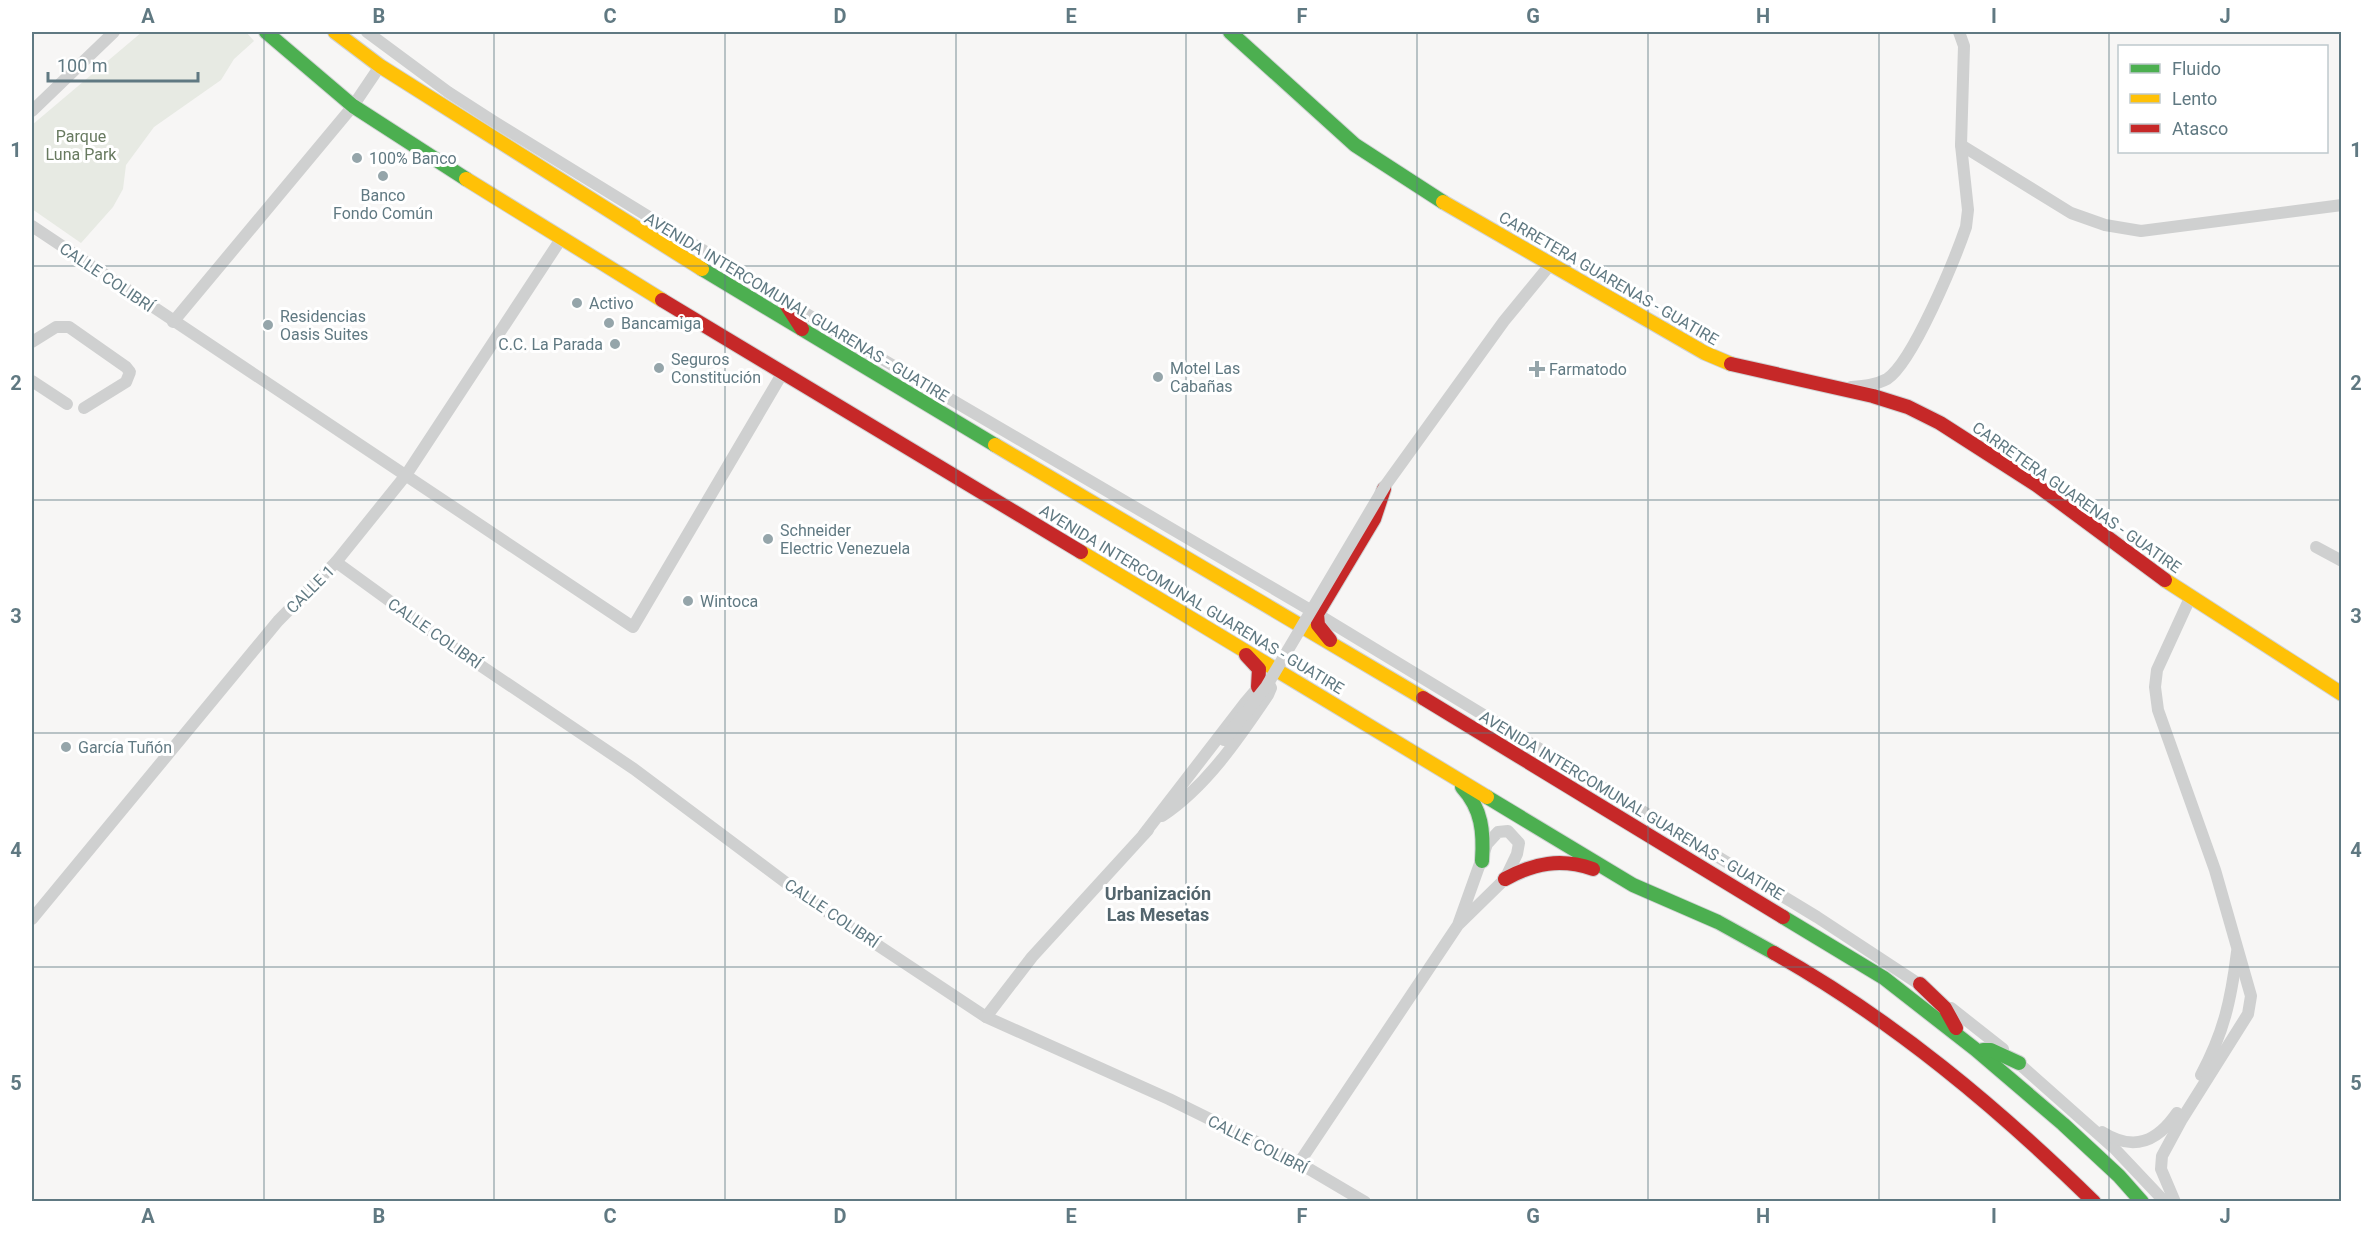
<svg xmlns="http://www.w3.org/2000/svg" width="2373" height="1233" viewBox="0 0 2373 1233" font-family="Roboto,sans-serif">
<rect width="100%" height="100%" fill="#f7f6f5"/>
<path fill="#e7eae3" d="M142,32H246L254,41L234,59L221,80L154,127L126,165L123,189L113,207L81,243L32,209V125Z"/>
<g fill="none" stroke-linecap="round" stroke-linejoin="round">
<g stroke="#d0d3d4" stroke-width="16">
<g id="fast">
<path d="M266,32L353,106L466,179"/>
<path d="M1230,32L1355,145L1443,202"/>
<path d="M702,269L995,445"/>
<path d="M1462,787C1482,809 1484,832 1482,861"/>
<path d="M1487,797L1633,885L1718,922L1774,953"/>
<path d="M1783,917L1884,978L1975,1049L2063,1124L2119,1176L2142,1202"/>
<path d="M1983,1050H1991L2019,1063"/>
</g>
</g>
<g stroke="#d0d3d4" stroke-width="16">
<g id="slow">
<path d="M335,32L380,66L702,269"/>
<path d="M466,179L662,300"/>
<path d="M1443,202L1705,353L1731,364"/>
<path d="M995,445L1423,698"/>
<path d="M1081,552L1487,797"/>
<path d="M2165,580L2342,694"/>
</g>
</g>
<g stroke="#d0d3d4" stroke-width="16">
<g id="jam">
<path d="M782,298L802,329"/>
<path d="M662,300L1081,552"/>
<path d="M1731,364L1873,396L1908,407L1940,423L2038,486L2165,580"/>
<path d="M1330,640L1318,625L1317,614L1374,519L1384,489"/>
<path d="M1246,655L1259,669L1258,687"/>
<path d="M1423,698L1783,917"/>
<path d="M1505,879C1534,863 1561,858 1593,869"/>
<path d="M1774,953C1893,1020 1997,1107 2094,1202"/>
<path d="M1920,984L1945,1008L1956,1028"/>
</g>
</g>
<g stroke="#cfd0d0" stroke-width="12">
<path d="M367,32L448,92L493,121L841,335L1317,614L1817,917L1925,988"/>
<path d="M32,111L114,32"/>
<path d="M1961,145L2071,213L2105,225L2141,231L2342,205"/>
<path d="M32,226L633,627L782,374"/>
<path d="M173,322L353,106L380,66"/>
<path d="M32,342L56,327H69L126,367L130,372L126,382L84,408"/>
<path d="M32,381L67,404"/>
<path d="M1851,387C1863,386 1876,385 1887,379C1913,362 1955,259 1966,227L1968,210L1961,145L1964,46L1959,32"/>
<path d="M1385,486L1504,321L1550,265"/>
<path d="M2316,547L2342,561"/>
<path d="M336,562L453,647L634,769L805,897L986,1017L1169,1099L1299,1163L1365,1202"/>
<path d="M1144,834L1245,703L1262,683L1268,682L1271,688L1268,695C1239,738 1206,787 1162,816"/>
<path d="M32,919L278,621L336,562L406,475L561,239"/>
<path d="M1951,1008L2003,1049"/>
<path d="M986,1017L1032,957L1148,830"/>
<path d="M2016,1061L2114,1148L2165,1202"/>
<path d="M2201,1075C2224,1032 2231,1000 2237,952"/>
<path d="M2102,1132C2134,1152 2157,1142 2177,1113"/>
<path d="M1299,1163L1458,925L1505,879L1517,854L1519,843L1508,831L1498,832L1487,844L1458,925"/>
<path d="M2175,1202L2161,1169L2162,1156L2182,1119L2248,1014L2251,996L2215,870L2158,710L2155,687L2157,670L2190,598"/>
</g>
<use href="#fast" stroke="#4caf50" stroke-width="14"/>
<use href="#slow" stroke="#ffc107" stroke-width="14"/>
<use href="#jam" stroke="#c62828" stroke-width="14"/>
<path stroke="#cfd0d0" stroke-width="12" d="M1224,740L1266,687L1385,486"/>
</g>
<path fill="none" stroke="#607982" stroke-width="1.5" stroke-opacity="0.55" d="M264,32V1202M494,32V1202M725,32V1202M956,32V1202M1186,32V1202M1417,32V1202M1648,32V1202M1879,32V1202M2109,32V1202M32,266H2342M32,500H2342M32,733H2342M32,967H2342"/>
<g fill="#95a5aa" stroke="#fff" stroke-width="2">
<circle cx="357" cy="158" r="6"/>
<circle cx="383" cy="176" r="6"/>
<circle cx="577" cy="303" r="6"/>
<circle cx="609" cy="323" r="6"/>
<circle cx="268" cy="325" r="6"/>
<circle cx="615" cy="344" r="6"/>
<circle cx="659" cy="368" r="6"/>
<path d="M1534 360h6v6h6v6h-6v6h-6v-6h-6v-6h6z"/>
<circle cx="1158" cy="377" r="6"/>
<circle cx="768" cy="539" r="6"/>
<circle cx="688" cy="601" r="6"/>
<circle cx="66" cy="747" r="6"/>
</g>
<g text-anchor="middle" stroke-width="6" stroke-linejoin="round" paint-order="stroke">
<g font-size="16" fill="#687a60" stroke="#fff">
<text x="81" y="142">Parque<tspan x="81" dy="18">Luna Park</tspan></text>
</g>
<g font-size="16" fill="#607982" stroke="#fff" text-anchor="start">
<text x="369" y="164">100% Banco</text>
<text x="383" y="201" text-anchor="middle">Banco<tspan x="383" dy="18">Fondo Común</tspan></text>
<text x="589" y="309">Activo</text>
<text x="280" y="322">Residencias<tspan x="280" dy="18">Oasis Suites</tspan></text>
<text x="621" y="329">Bancamiga</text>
<text x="603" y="350" text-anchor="end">C.C. La Parada</text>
<text x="671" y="365">Seguros<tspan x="671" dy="18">Constitución</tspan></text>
<text x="1170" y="374">Motel Las<tspan x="1170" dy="18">Cabañas</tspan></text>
<text x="1549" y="375">Farmatodo</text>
<text x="780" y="536">Schneider<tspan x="780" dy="18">Electric Venezuela</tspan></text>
<text x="700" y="607">Wintoca</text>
<text x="78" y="753">García Tuñón</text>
</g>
<g font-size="16" fill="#607982" stroke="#fff">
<text transform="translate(107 277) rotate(34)" y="6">CALLE COLIBRÍ</text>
<text transform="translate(1609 278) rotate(30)" y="6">CARRETERA GUARENAS - GUATIRE</text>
<text transform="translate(797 307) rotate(31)" y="6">AVENIDA INTERCOMUNAL GUARENAS - GUATIRE</text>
<text transform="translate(2077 497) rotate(35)" y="6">CARRETERA GUARENAS - GUATIRE</text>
<text transform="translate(310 589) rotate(-45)" y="6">CALLE 1</text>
<text transform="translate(1192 599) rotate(31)" y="6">AVENIDA INTERCOMUNAL GUARENAS - GUATIRE</text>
<text transform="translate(435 633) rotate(35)" y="6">CALLE COLIBRÍ</text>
<text transform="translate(1632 805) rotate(31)" y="6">AVENIDA INTERCOMUNAL GUARENAS - GUATIRE</text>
<text transform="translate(832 913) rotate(34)" y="6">CALLE COLIBRÍ</text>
<text transform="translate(1258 1144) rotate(27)" y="6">CALLE COLIBRÍ</text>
</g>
<g font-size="18" font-weight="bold" fill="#53656d" stroke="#fff">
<text x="1158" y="900">Urbanización<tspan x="1158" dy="21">Las Mesetas</tspan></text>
</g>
</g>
<rect width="2373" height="1233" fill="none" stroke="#ffffff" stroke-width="66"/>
<rect x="2118" y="45" width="210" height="108" fill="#ffffff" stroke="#bfc9cd" stroke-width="1.5"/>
<rect x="2130" y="64" width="30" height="9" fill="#4caf50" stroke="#bfc9cd" stroke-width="1.5"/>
<text x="2172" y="75" font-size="18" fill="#607982">Fluido</text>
<rect x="2130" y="94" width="30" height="9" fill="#ffc107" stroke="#bfc9cd" stroke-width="1.5"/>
<text x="2172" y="105" font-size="18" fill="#607982">Lento</text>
<rect x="2130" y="124" width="30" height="9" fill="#c62828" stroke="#bfc9cd" stroke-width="1.5"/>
<text x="2172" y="135" font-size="18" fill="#607982">Atasco</text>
<path d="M48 72v9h150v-9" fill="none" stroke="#607982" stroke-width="3"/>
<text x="57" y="72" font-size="18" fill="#607982" stroke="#ffffff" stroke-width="4.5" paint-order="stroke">100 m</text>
<rect x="33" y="33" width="2307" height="1167" fill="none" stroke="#607982" stroke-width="2"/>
<g font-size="20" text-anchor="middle" font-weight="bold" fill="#607982">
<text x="148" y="23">A</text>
<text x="379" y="23">B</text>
<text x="610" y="23">C</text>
<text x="840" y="23">D</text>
<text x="1071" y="23">E</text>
<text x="1302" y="23">F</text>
<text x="1533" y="23">G</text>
<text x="1763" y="23">H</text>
<text x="1994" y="23">I</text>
<text x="2225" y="23">J</text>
<text x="16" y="157">1</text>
<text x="2356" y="157">1</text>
<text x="16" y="390">2</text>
<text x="2356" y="390">2</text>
<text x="16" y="623">3</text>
<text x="2356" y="623">3</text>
<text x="16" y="857">4</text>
<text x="2356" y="857">4</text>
<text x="16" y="1090">5</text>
<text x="2356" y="1090">5</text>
<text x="148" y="1223">A</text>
<text x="379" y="1223">B</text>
<text x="610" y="1223">C</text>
<text x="840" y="1223">D</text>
<text x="1071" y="1223">E</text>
<text x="1302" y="1223">F</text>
<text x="1533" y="1223">G</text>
<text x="1763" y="1223">H</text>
<text x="1994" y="1223">I</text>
<text x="2225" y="1223">J</text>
</g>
</svg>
